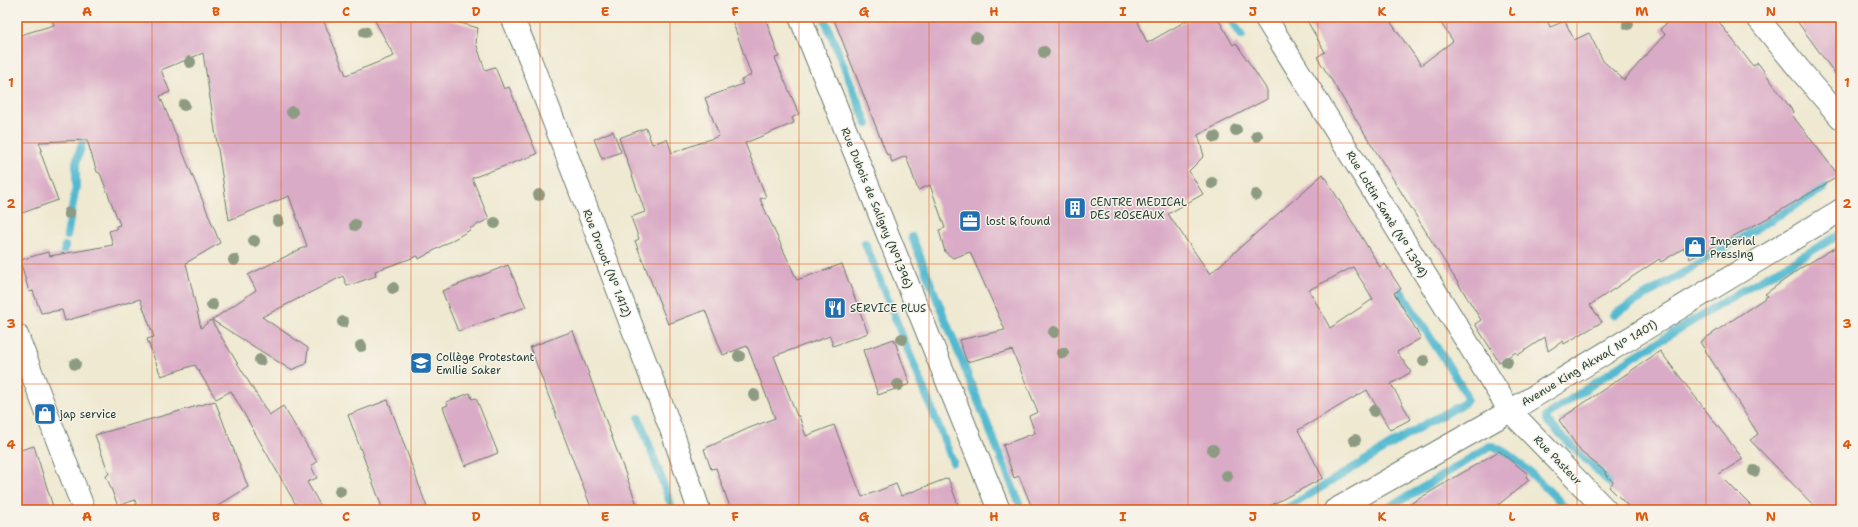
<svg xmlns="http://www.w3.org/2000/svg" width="1858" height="527" viewBox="0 0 1858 527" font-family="'Shantell Sans',sans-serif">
<rect width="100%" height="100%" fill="#f7f3e8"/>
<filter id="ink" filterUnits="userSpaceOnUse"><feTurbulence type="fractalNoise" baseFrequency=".025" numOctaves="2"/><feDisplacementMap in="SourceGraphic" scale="8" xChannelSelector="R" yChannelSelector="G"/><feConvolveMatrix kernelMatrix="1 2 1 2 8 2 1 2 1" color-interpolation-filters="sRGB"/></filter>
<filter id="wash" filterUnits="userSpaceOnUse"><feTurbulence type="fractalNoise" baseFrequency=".012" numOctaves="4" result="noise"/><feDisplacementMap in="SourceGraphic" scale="16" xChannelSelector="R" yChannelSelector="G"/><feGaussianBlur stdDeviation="0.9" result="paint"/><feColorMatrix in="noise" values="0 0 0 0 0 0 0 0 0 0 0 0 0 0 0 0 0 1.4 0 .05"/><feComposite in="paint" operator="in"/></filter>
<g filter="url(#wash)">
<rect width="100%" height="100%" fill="#efe9d1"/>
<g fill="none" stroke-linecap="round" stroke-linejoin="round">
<g stroke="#52b9d0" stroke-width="8">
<path d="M824,17L867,124"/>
<path d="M1231,19L1242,36"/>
<path d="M67,236L76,186V163L86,131"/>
<path d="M912,237L1022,510"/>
<path d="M865,243L953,462"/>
<path d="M62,264L65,246"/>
<path d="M1613,315L1824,188"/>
<path d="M639,418L673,510"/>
<path d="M1618,491L1548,422L1546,416L1627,361L1743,290L1841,234"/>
<path d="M1284,510L1427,423L1463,404L1467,400L1465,392L1400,290"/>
<path d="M1383,510L1414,493L1490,446C1506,445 1554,496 1568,510"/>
</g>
</g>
<g id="blocks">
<g fill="#daabc6" fill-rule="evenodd">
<path d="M51,17H322L346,75L394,56L373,17H439L478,28L476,43L485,70L495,67L504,89L509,87L537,154L472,178L489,219L469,229L470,230L419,259L418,256L375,271L376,276L347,286L343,276L262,317L308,348L306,364L291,370L212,320L256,290L248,275L307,246L289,196L229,220L203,53L161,70L170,92L160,96L220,243L186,263L201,328L211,320L269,415L283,406L317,462L311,466L317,478L307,482L323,510H299L231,391L216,399L195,365L161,376L147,339L154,337L140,299L65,321L62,310L41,313L33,291L29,292L20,260L48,252L50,256L113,245L109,231L116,229V226L120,225L100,173L97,172L87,140L39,142L42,150L40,151L58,200L17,215V36L54,25Z"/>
<path d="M731,17H765L779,57L775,58L799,114L792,118L794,123L745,143L766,197L760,199L797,280L842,264L868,333L833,346L830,336L774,356L797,416H799L806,436L834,425L862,497L896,484L901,496L948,478L960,510H731L716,468L711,469L704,449L747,429L775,418L747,346L723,355L705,310L668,324L635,241L639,239L631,217L645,212L619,138L646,128L652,144L667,139L672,153L719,136L705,98L743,84L741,80L751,75Z"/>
<path d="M833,17H1136L1147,43L1193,17H1217L1233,45L1236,43L1267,90V99L1198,135L1204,156L1189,171L1203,194L1168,214L1210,274L1323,174L1380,267L1385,264L1401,289L1394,293L1421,338L1397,352L1411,372L1391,384L1411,419L1390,430L1367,390L1298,430L1323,478L1262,510H1033L1019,476L1014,478L1003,445L1035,433L1029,416L1038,412L1012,350L967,362L959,340L1005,330L970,252L953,258L945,252L939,230L945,228L930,185L918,190L906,156L892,162L889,154L887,155ZM1353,267L1373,299L1330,328L1309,290Z"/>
<path d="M1305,17H1387L1421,65L1453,41L1437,17H1546L1550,27L1565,21L1574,40L1589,33L1603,61L1624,80L1665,34L1660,29L1674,17H1715L1753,66L1758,63L1794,113L1792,115L1839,176L1766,219L1690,259L1684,248L1661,262L1659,259L1590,305L1602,322L1564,344L1563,341L1548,351L1545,337L1518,355L1516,352L1499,362L1475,324L1481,320L1317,57L1325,52Z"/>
<path d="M1794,17H1841V82Z"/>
<path d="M613,131L621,152L602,159L594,139Z"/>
<path d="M1841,244V510H1818L1750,440L1758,434L1700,342L1768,296L1765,294L1801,268Z"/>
<path d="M508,265L526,307L458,331L442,291Z"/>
<path d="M573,331L610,432L639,510H592L530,347Z"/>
<path d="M894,339L910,384L878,395L863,350Z"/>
<path d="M1660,351L1743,459L1719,474L1755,510H1632L1609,487L1613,482L1605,474L1606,472L1581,452L1559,420Z"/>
<path d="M470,393L472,399L476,398L498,453L465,466L443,407L448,405L446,402Z"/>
<path d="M388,400L428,510H383L348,415Z"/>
<path d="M215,401L248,487L211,510H138L135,500L118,506L106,476L109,474L95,435Z"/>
<path d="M34,446L54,510H17V451Z"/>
<path d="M1499,451L1528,474L1526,477L1529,480L1492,510H1400Z"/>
</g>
</g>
</g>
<g filter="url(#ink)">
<use href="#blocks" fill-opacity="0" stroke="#68796b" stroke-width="1"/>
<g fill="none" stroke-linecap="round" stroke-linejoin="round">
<g stroke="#68796b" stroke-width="24">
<g id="minor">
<path d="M512,17L530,59L674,437L699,510"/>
<path d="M800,17L999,510"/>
<path d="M1265,17L1510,411L1606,510"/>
<path d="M1757,17L1799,69L1841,118"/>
<path d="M17,335L84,510"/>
</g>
</g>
<g stroke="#68796b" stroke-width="24">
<path id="tertiary" d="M1335,510L1510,411L1841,210"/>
</g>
<use href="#minor" stroke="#fff" stroke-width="22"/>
<use href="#tertiary" stroke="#fff" stroke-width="22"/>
</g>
<g fill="#8d9b82">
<circle cx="1628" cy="24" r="6"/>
<circle cx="365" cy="32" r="6"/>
<circle cx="976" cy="38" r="6"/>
<circle cx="1044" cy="52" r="6"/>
<circle cx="190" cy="62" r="6"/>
<circle cx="184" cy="105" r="6"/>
<circle cx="292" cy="112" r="6"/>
<circle cx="1236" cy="130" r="6"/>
<circle cx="1257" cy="136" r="6"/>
<circle cx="1215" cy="137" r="6"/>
<circle cx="1212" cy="183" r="6"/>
<circle cx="539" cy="195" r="6"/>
<circle cx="1256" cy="195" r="6"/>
<circle cx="69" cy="213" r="6"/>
<circle cx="278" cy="221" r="6"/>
<circle cx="495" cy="223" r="6"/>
<circle cx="355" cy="225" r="6"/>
<circle cx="254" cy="241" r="6"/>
<circle cx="234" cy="260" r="6"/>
<circle cx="393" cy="288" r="6"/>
<circle cx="212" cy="305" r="6"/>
<circle cx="343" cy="322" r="6"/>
<circle cx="1054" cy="332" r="6"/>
<circle cx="902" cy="339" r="6"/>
<circle cx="361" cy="346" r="6"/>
<circle cx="1063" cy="353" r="6"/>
<circle cx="739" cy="356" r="6"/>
<circle cx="260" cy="360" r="6"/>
<circle cx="1424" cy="361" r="6"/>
<circle cx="1507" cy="362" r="6"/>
<circle cx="75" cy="364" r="6"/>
<circle cx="898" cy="385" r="6"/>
<circle cx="754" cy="395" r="6"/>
<circle cx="1374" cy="411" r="6"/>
<circle cx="1355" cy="440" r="6"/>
<circle cx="1213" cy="450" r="6"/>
<circle cx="1754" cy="471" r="6"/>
<circle cx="1227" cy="476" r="6"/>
<circle cx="340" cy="491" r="6"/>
</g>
</g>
<path fill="none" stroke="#de580e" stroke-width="1" stroke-opacity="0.55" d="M152,17V510M281,17V510M411,17V510M540,17V510M670,17V510M799,17V510M929,17V510M1059,17V510M1188,17V510M1318,17V510M1447,17V510M1577,17V510M1706,17V510M17,143H1841M17,264H1841M17,384H1841"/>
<defs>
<g id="building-square" transform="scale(1.15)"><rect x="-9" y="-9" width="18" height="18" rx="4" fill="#1f6fb2" stroke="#f7f3e8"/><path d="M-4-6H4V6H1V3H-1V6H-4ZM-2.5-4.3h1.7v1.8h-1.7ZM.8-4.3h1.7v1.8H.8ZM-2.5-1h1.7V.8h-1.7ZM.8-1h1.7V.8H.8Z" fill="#fff"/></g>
<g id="office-square" transform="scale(1.15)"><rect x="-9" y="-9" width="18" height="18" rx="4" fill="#1f6fb2" stroke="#f7f3e8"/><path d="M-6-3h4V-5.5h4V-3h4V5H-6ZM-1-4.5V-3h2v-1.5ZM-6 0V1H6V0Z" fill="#fff"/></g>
<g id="shop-square" transform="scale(1.15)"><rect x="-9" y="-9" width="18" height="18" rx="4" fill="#1f6fb2" stroke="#f7f3e8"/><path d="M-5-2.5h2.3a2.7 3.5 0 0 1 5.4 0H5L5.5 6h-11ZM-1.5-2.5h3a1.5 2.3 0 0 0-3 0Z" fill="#fff"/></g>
<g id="restaurant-square" transform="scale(1.15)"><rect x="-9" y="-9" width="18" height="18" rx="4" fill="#1f6fb2" stroke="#f7f3e8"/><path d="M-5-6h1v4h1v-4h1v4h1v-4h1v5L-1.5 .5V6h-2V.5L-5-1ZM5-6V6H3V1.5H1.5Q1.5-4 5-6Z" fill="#fff"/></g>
<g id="school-square" transform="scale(1.15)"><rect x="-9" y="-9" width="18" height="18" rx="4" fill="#1f6fb2" stroke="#f7f3e8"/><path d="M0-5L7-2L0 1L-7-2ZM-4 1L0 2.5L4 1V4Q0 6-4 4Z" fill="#fff"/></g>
</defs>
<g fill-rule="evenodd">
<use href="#building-square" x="1075" y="208"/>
<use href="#office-square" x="970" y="221"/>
<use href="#shop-square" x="1695" y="247"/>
<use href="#restaurant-square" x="835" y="308"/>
<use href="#school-square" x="421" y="363"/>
<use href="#shop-square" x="45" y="414"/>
</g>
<g text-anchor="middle" stroke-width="3" stroke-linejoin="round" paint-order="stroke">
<g font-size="11" fill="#1f3d34" stroke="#f7f3e8" text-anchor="start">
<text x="1090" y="206">CENTRE MEDICAL<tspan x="1090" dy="13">DES ROSEAUX</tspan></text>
<text x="986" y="225">lost &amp; found</text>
<text x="1710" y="245">Imperial<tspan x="1710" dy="13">Pressing</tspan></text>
<text x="850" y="312">SERVICE PLUS</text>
<text x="436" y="361">Collège Protestant<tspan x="436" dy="13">Emilie Saker</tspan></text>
<text x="60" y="418">jap service</text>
</g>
<g font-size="11" fill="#1f3d34" stroke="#f7f3e8">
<text transform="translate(877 208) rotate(68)" y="4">Rue Dubois de Saligny (N°1.396)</text>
<text transform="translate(1387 214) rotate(59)" y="4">Rue Lottin Samè (N° 1.394)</text>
<text transform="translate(607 263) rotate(69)" y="4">Rue Drouot (N° 1.412)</text>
<text transform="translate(1589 363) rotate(-31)" y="4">Avenue King Akwa( N° 1.401)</text>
<text transform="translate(1558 460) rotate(46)" y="4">Rue Pasteur</text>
</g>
</g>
<rect width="1858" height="527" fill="none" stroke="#f7f3e8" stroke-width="44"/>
<rect x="22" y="22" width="1814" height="483" fill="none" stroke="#de580e" stroke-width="1.5"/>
<g font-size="13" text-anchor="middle" font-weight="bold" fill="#de580e">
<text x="87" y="16">A</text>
<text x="216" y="16">B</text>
<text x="346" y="16">C</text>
<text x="476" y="16">D</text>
<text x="605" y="16">E</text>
<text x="735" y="16">F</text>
<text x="864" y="16">G</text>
<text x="994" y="16">H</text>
<text x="1123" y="16">I</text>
<text x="1253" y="16">J</text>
<text x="1382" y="16">K</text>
<text x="1512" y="16">L</text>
<text x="1642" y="16">M</text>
<text x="1771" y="16">N</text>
<text x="11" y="87">1</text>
<text x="1847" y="87">1</text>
<text x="11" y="208">2</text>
<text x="1847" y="208">2</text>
<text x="11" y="328">3</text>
<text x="1847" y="328">3</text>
<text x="11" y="449">4</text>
<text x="1847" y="449">4</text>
<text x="87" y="521">A</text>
<text x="216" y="521">B</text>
<text x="346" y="521">C</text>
<text x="476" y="521">D</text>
<text x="605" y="521">E</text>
<text x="735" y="521">F</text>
<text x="864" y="521">G</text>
<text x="994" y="521">H</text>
<text x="1123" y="521">I</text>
<text x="1253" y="521">J</text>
<text x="1382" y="521">K</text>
<text x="1512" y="521">L</text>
<text x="1642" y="521">M</text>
<text x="1771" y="521">N</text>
</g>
</svg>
